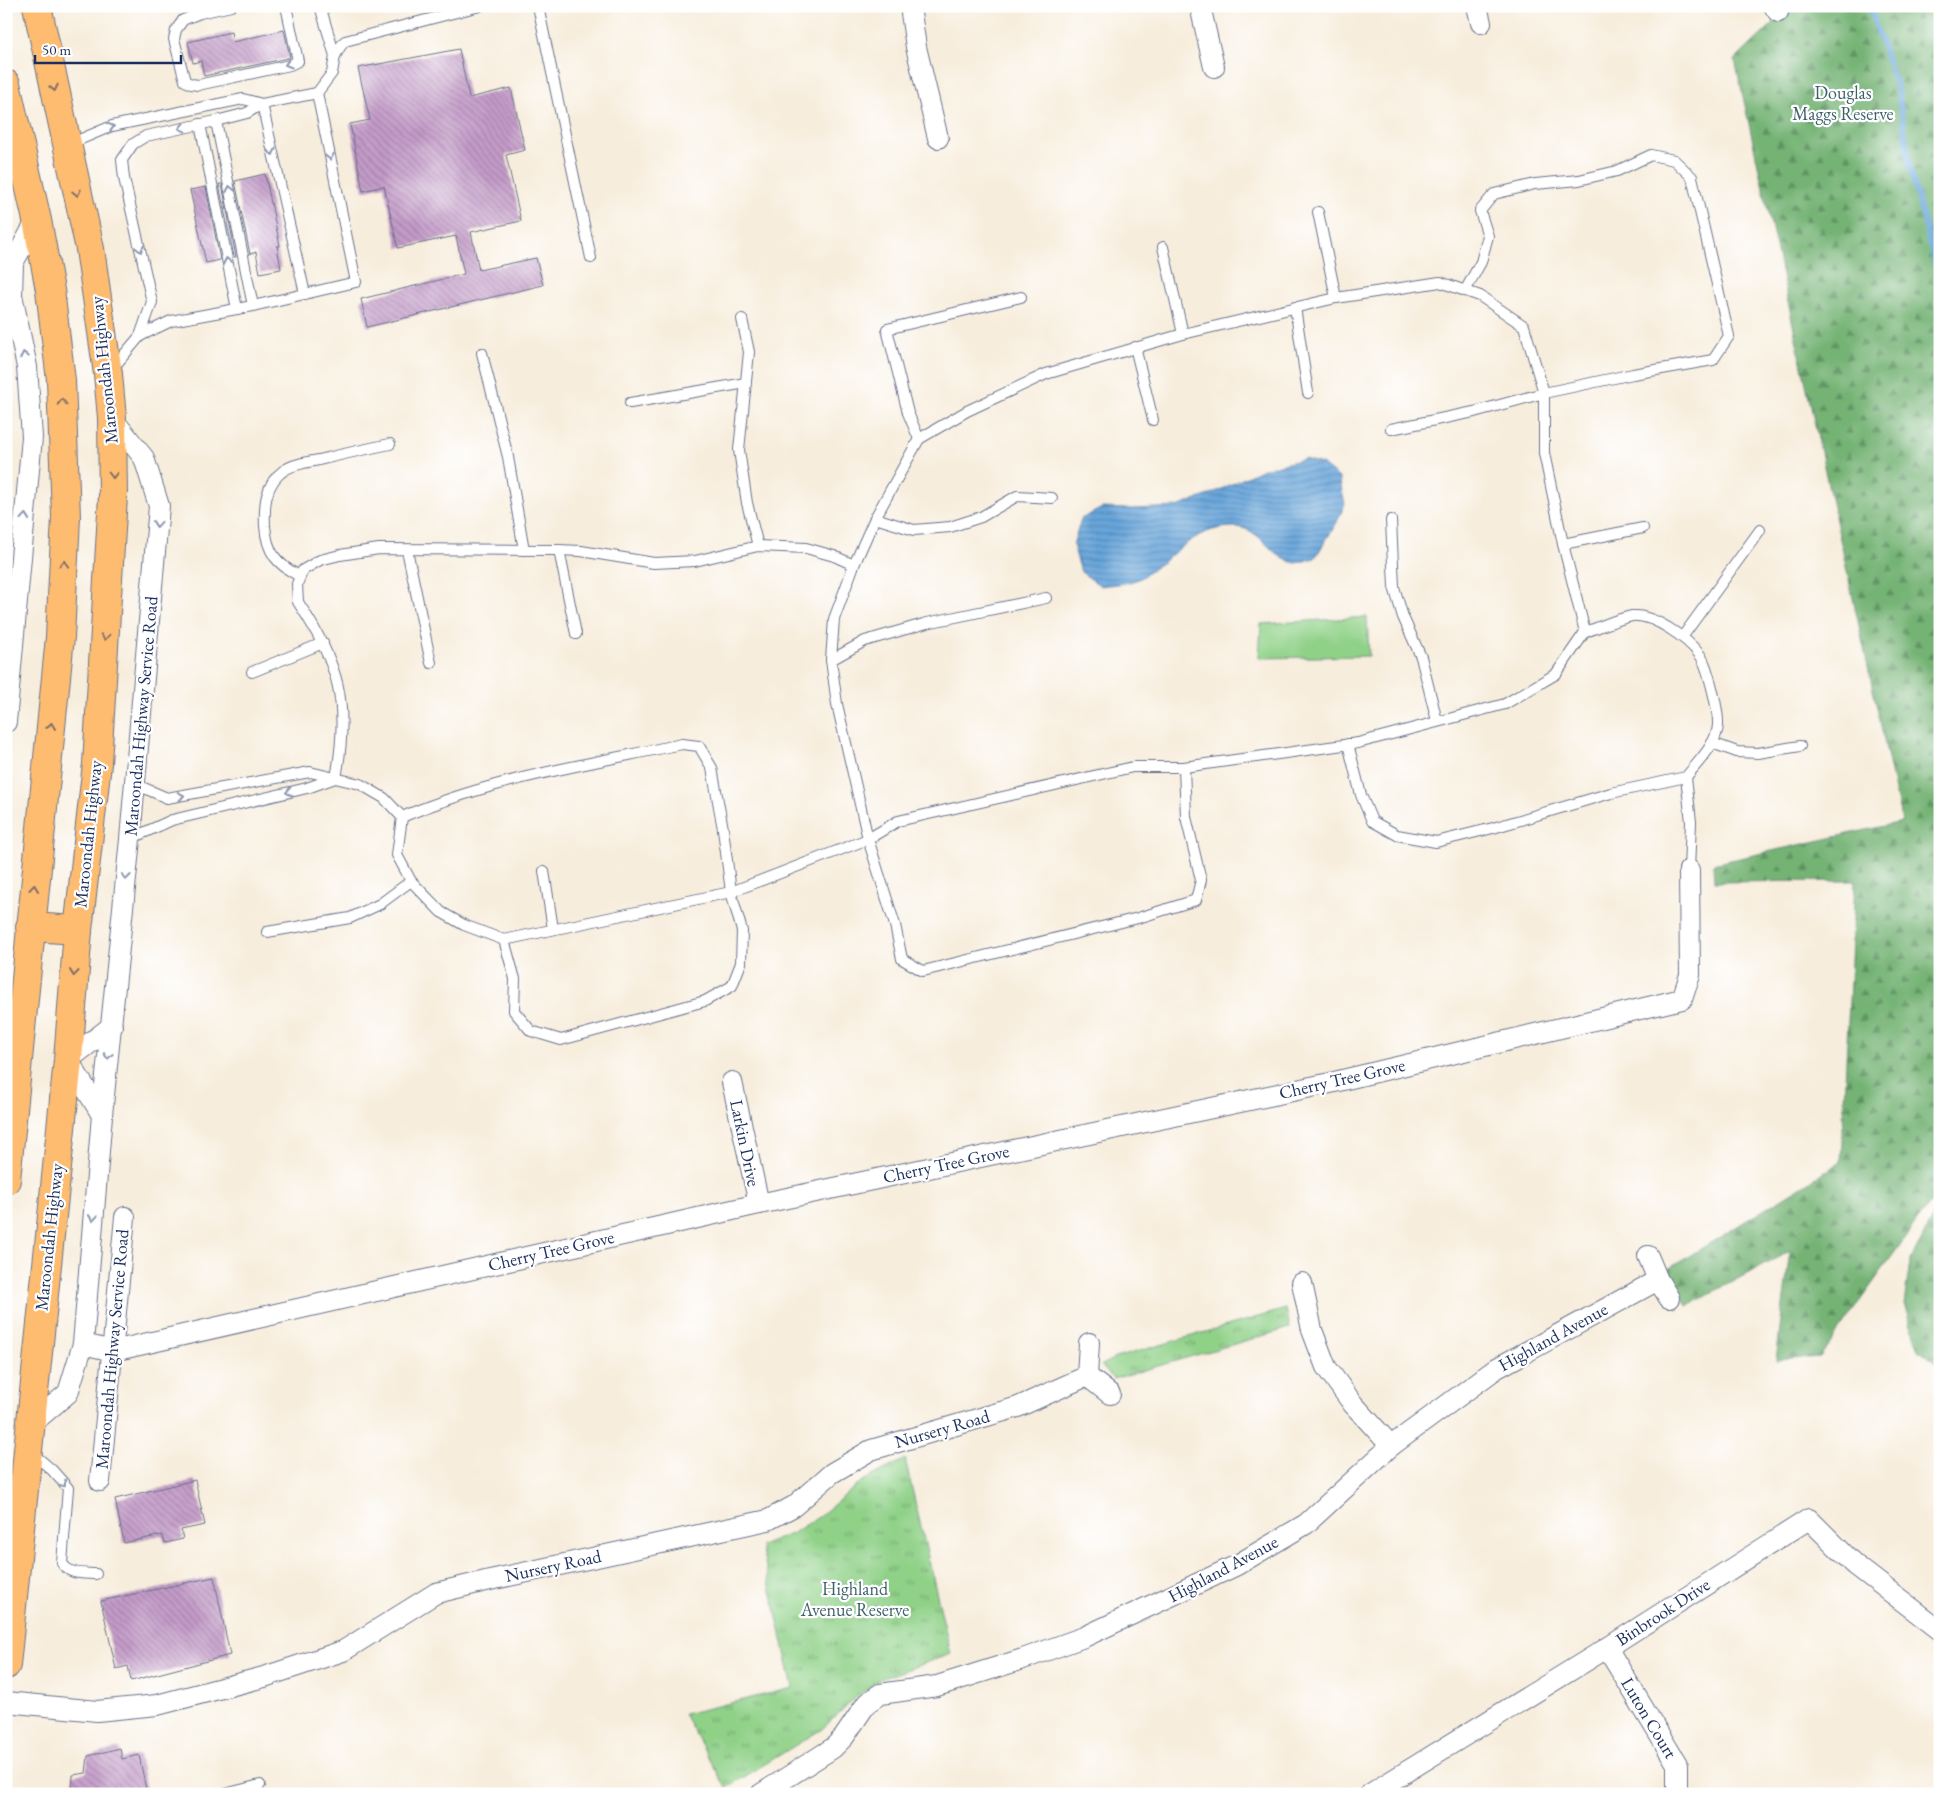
<svg xmlns="http://www.w3.org/2000/svg" width="1946" height="1800" viewBox="0 0 1946 1800" font-family="'EB Garamond',serif">
<defs>
<pattern id="grass-tufts" width="24" height="20" patternUnits="userSpaceOnUse" patternTransform="scale(1.25)"><rect width="24" height="20" fill="#90d188"/><path d="M3 7l-1-3M5 7V3M7 7l1-3M15 17l-1-3M17 17v-4M19 17l1-3" fill="none" stroke="#75aa72"/></pattern>
<pattern id="forest-firs" width="22" height="20" patternUnits="userSpaceOnUse" patternTransform="scale(1.25)"><rect width="22" height="20" fill="#74b374"/><path d="M5 1l3.5 6h-7zM16 11l3.5 6h-7z" fill="#5e9262"/></pattern>
<pattern id="water-rules" width="6" height="5" patternUnits="userSpaceOnUse" patternTransform="scale(1.25)"><rect width="6" height="5" fill="#68a5da"/><path d="M0 2.5h6" fill="none" stroke="#5587b4"/></pattern>
<pattern id="building-back-hatch" width="6" height="6" patternUnits="userSpaceOnUse" patternTransform="scale(1.25)"><rect width="6" height="6" fill="#c49bc8"/><path d="M-1 5l2 2M0 0l6 6M5-1l2 2" fill="none" stroke="#9e7fa6"/></pattern>
</defs>
<rect width="100%" height="100%" fill="#fff"/>
<filter id="ink" filterUnits="userSpaceOnUse"><feTurbulence type="fractalNoise" baseFrequency=".02" numOctaves="2"/><feDisplacementMap in="SourceGraphic" scale="10" xChannelSelector="R" yChannelSelector="G"/><feConvolveMatrix kernelMatrix="1 2 1 2 8 2 1 2 1" color-interpolation-filters="sRGB"/></filter>
<filter id="wash" filterUnits="userSpaceOnUse"><feTurbulence type="fractalNoise" baseFrequency=".0096" numOctaves="4" result="noise"/><feDisplacementMap in="SourceGraphic" scale="20" xChannelSelector="R" yChannelSelector="G"/><feGaussianBlur stdDeviation="1.12" result="paint"/><feColorMatrix in="noise" values="0 0 0 0 0 0 0 0 0 0 0 0 0 0 0 0 0 1.4 0 .05"/><feComposite in="paint" operator="in"/></filter>
<g filter="url(#wash)">
<rect width="100%" height="100%" fill="#f7eddc"/>
<g fill="url(#grass-tufts)" stroke="#568073">
<path d="M1286,1309L1290,1328L1113,1379L1101,1365L1115,1358Z"/>
<path d="M905,1459L951,1654L880,1679L852,1701L822,1729L726,1788L684,1714L793,1688L761,1546L793,1533L820,1516L861,1482Z"/>
</g>
<g fill="url(#forest-firs)" stroke="#487169">
<path d="M1784,6H1940V1189L1820,1357L1776,1360L1790,1251L1687,1306L1668,1269L1841,1162L1855,881L1714,882L1713,864L1902,822L1735,60L1786,11Z"/>
<path d="M1940,1202V1367L1919,1350L1904,1304L1910,1262Z"/>
</g>
<path fill="#90d188" stroke="#568073" d="M1367,617L1369,656L1259,658L1261,624Z"/>
<path fill="url(#water-rules)" stroke="#426a9c" d="M1304,459L1322,464L1339,478L1345,504L1336,524L1315,558C1310,559 1301,563 1296,563C1269,559 1262,525 1231,527C1195,529 1179,551 1152,570C1147,573 1141,579 1136,580C1125,584 1112,584 1101,586L1081,572L1073,545L1081,519L1102,508L1131,509L1177,507L1209,495L1263,469Z"/>
<g fill="none" stroke-linecap="round" stroke-linejoin="round">
<path stroke="#68a5da" stroke-width="5.5" d="M1869,6L1898,91L1911,172L1940,283"/>
</g>
<g id="blocks">
<g fill="url(#building-back-hatch)">
<path d="M284,30L290,57L288,58L204,76L201,61L193,63L188,42L231,32L233,42Z"/>
<path d="M459,49L469,98L511,88L525,150L506,155L521,221L471,232L479,270L536,258L543,285L367,327L361,299L464,274L456,236L398,248L384,186L363,191L350,124L370,120L358,68Z"/>
<path d="M265,174L280,246H277L281,269L260,273L256,252L250,254L235,181Z"/>
<path d="M219,184H222L236,257H234Z"/>
<path d="M206,187L220,260L206,263L190,190Z"/>
<path d="M195,1480L205,1525L181,1530L183,1539L165,1543L162,1535L124,1543L115,1499Z"/>
<path d="M214,1577L230,1655L131,1681L128,1666L116,1669L101,1601Z"/>
<path d="M120,1748L122,1759L139,1755L147,1794H72L73,1775L86,1773L88,1756Z"/>
</g>
</g>
</g>
<g filter="url(#ink)">
<use href="#blocks" fill-opacity="0" stroke="#68728a" stroke-width="1"/>
<g fill="none" stroke-linecap="round" stroke-linejoin="round">
<g stroke="#68728a" stroke-width="12">
<g id="service">
<path d="M231,6L200,13L183,20L176,30L174,39L185,81L191,84L198,85L290,65L298,61L286,6"/>
<path d="M538,6L591,258"/>
<path d="M335,56L340,47L345,41L480,6"/>
<path d="M262,104L305,294"/>
<path d="M216,121L253,306"/>
<path d="M200,124L237,309"/>
<path d="M67,145L112,126L243,99L262,104"/>
<path d="M1318,212L1336,298"/>
<path d="M1163,247L1183,334"/>
<path d="M1295,307L1308,393"/>
<path d="M742,319L749,352L739,450L747,503L758,546"/>
<path d="M140,336L171,321L253,306L356,282L317,93"/>
<path d="M1135,347L1153,420"/>
<path d="M482,353L508,457L524,550"/>
<path d="M112,369L140,336L152,302L124,178L122,160L133,144L146,136L216,121L247,113L262,104L317,93L332,73L335,56L320,6"/>
<path d="M630,403L746,383"/>
<path d="M1391,429L1474,412L1544,393L1633,374L1713,360L1729,336L1692,177L1674,160L1651,155L1617,171L1579,180L1535,184L1494,194L1480,211L1488,236L1481,262L1465,291"/>
<path d="M919,439L908,413L887,329L1021,297"/>
<path d="M875,518L914,530L950,527L981,517L1017,496L1052,498"/>
<path d="M1391,520L1394,587L1403,617L1421,657L1437,721"/>
<path d="M1563,544L1643,528"/>
<path d="M407,550L431,663"/>
<path d="M559,550L576,634"/>
<path d="M299,576C277,564 267,553 265,526C264,506 265,484 283,471C292,464 308,462 319,460C343,454 366,449 390,444"/>
<path d="M1683,636L1760,530"/>
<path d="M831,660L865,641L927,623L1046,598"/>
<path d="M252,672L323,643"/>
<path d="M1712,743L1737,752L1758,753L1800,746"/>
<path d="M1348,744L1361,795L1372,821L1397,835L1436,842L1493,828L1611,793L1686,777C1697,763 1717,744 1718,725C1719,712 1708,666 1700,655C1688,639 1654,614 1632,616C1617,619 1600,627 1585,632"/>
<path d="M1686,777L1691,822L1689,870"/>
<path d="M336,778C350,703 339,664 298,602L297,584L303,570L320,560L340,555L379,549L559,550L581,551L654,563L695,561L758,546L806,548L834,556L854,565"/>
<path d="M135,784L167,798L310,772L360,784L384,798L402,817L397,855L411,881L441,912L464,925L504,940L731,892L868,839L898,821L1133,767H1184L1358,743L1505,704L1556,674L1585,632L1563,544L1544,453V393L1524,326L1480,296L1440,282L1336,298L1183,334L1046,374L967,411L919,439L875,518L854,565L834,619L831,660L837,704L868,839L895,925L902,959L923,971L1138,918L1196,900L1201,880L1186,817L1184,767"/>
<path d="M402,817C491,779 588,764 682,744L699,746L712,768L723,829L731,892L742,931L741,963L732,986L705,1001L561,1040L531,1031L514,1011L515,979L504,940"/>
<path d="M130,839L172,820L307,788L335,778"/>
<path d="M544,871L553,929"/>
<path d="M267,932L350,918L380,904L411,881"/>
<path d="M31,1452L52,1470L68,1488L62,1563C69,1575 83,1573 96,1574"/>
<path d="M225,1794L260,1785"/>
</g>
</g>
<g stroke="#68728a" stroke-width="22">
<g id="minor">
<path d="M910,6L916,47L938,138"/>
<path d="M1200,6L1214,67"/>
<path d="M1477,6L1481,23"/>
<path d="M1774,6L1778,12"/>
<path d="M6,173L26,169"/>
<path d="M6,722L32,437L27,367L12,295L13,263L37,220"/>
<path d="M732,1082L759,1204"/>
<path d="M102,1115L68,1060L112,1026"/>
<path d="M1648,1256L1658,1280L1669,1298"/>
<path d="M1302,1283L1312,1330L1326,1367L1353,1404L1391,1446"/>
<path d="M1089,1343L1087,1376L1110,1394"/>
<path d="M83,1344L113,1351L759,1204L1330,1083L1682,999L1690,975L1689,870"/>
<path d="M30,1425L68,1393L83,1344L102,1115L130,839L159,506L144,458L112,418"/>
<path d="M100,1481L125,1217"/>
<path d="M1607,1648L1677,1764V1791"/>
<path d="M6,1702L97,1711L157,1705L264,1677L343,1651L436,1593L490,1580L768,1520L794,1506L832,1473L871,1450L1018,1407L1087,1376"/>
<path d="M761,1794L833,1748L844,1737L867,1703L880,1694L937,1686L1023,1659L1084,1637L1237,1565L1306,1524L1391,1446L1497,1368L1658,1280"/>
<path d="M1370,1794L1607,1648L1809,1519L1854,1564L1940,1630"/>
</g>
</g>
<g stroke="#68728a" stroke-width="30">
<g id="trunk">
<path d="M6,84L37,220L50,290L61,380L66,517L60,637L6,1180"/>
<path d="M30,927L78,930"/>
<path d="M6,1665L68,1060L78,930L97,764L113,496L112,418L108,374L90,249L37,6"/>
</g>
</g>
<use href="#service" stroke="#fff" stroke-width="10"/>
<use href="#minor" stroke="#fff" stroke-width="20"/>
<use href="#trunk" stroke="#febc70" stroke-width="28"/>
</g>
<defs><path id="oneway-chevron" d="M-2-3.5L2.5 0L-2 3.5" fill="none" stroke-width="1.6" stroke-linecap="round" stroke-linejoin="round" transform="scale(1.25)"/></defs>
<g stroke="#8d97ae">
<use href="#oneway-chevron" transform="translate(288 64) rotate(163)"/>
<use href="#oneway-chevron" transform="translate(111 127) rotate(-17)"/>
<use href="#oneway-chevron" transform="translate(182 128) rotate(167)"/>
<use href="#oneway-chevron" transform="translate(272 152) rotate(77)"/>
<use href="#oneway-chevron" transform="translate(330 157) rotate(78)"/>
<use href="#oneway-chevron" transform="translate(230 189) rotate(-101)"/>
<use href="#oneway-chevron" transform="translate(140 249) rotate(77)"/>
<use href="#oneway-chevron" transform="translate(227 261) rotate(-101)"/>
<use href="#oneway-chevron" transform="translate(24 355) rotate(-102)"/>
<use href="#oneway-chevron" transform="translate(25 517) rotate(-85)"/>
<use href="#oneway-chevron" transform="translate(157 524) rotate(95)"/>
<use href="#oneway-chevron" transform="translate(289 792) rotate(168)"/>
<use href="#oneway-chevron" transform="translate(181 796) rotate(-10)"/>
<use href="#oneway-chevron" transform="translate(126 877) rotate(96)"/>
<use href="#oneway-chevron" transform="translate(108 1056) rotate(96)"/>
<use href="#oneway-chevron" transform="translate(93 1218) rotate(95)"/>
<use href="#oneway-chevron" transform="translate(63 1484) rotate(55)"/>
</g>
<g stroke="#816e66">
<use href="#oneway-chevron" transform="translate(54 88) rotate(78)"/>
<use href="#oneway-chevron" transform="translate(77 193) rotate(77)"/>
<use href="#oneway-chevron" transform="translate(62 402) rotate(-92)"/>
<use href="#oneway-chevron" transform="translate(113 475) rotate(90)"/>
<use href="#oneway-chevron" transform="translate(64 564) rotate(-87)"/>
<use href="#oneway-chevron" transform="translate(105 637) rotate(94)"/>
<use href="#oneway-chevron" transform="translate(51 726) rotate(-84)"/>
<use href="#oneway-chevron" transform="translate(34 888) rotate(-84)"/>
<use href="#oneway-chevron" transform="translate(74 973) rotate(96)"/>
</g>
</g>
<g text-anchor="middle" stroke-width="4.5" stroke-linejoin="round" paint-order="stroke">
<g font-size="18" fill="#3e606b" stroke="#fff">
<text x="1843" y="99">Douglas<tspan x="1843" dy="21">Maggs Reserve</tspan></text>
<text x="855" y="1595">Highland<tspan x="855" dy="21">Avenue Reserve</tspan></text>
</g>
<g font-size="18" fill="#1b2f5e" stroke="#fff">
<text transform="translate(104 370) rotate(-96)" y="6">Maroondah Highway</text>
<text transform="translate(141 716) rotate(-85)" y="6">Maroondah Highway Service Road</text>
<text transform="translate(88 834) rotate(-84)" y="6">Maroondah Highway</text>
<text transform="translate(1342 1079) rotate(-13)" y="6">Cherry Tree Grove</text>
<text transform="translate(745 1143) rotate(78)" y="6">Larkin Drive</text>
<text transform="translate(946 1164) rotate(-12)" y="6">Cherry Tree Grove</text>
<text transform="translate(49 1237) rotate(-84)" y="6">Maroondah Highway</text>
<text transform="translate(551 1251) rotate(-13)" y="6">Cherry Tree Grove</text>
<text transform="translate(1553 1337) rotate(-29)" y="6">Highland Avenue</text>
<text transform="translate(112 1349) rotate(-85)" y="6">Maroondah Highway Service Road</text>
<text transform="translate(942 1429) rotate(-16)" y="6">Nursery Road</text>
<text transform="translate(553 1566) rotate(-12)" y="6">Nursery Road</text>
<text transform="translate(1223 1569) rotate(-28)" y="6">Highland Avenue</text>
<text transform="translate(1663 1612) rotate(-33)" y="6">Binbrook Drive</text>
<text transform="translate(1649 1718) rotate(59)" y="6">Luton Court</text>
</g>
</g>
<rect width="1946" height="1800" fill="none" stroke="#fff" stroke-width="25"/>
<path d="M35 55v8h146v-8" fill="none" stroke="#1b2f5e" stroke-width="2.5"/>
<text x="42" y="55" font-size="15" fill="#1b2f5e" stroke="#ffffff" stroke-width="4" paint-order="stroke">50 m</text>
</svg>
